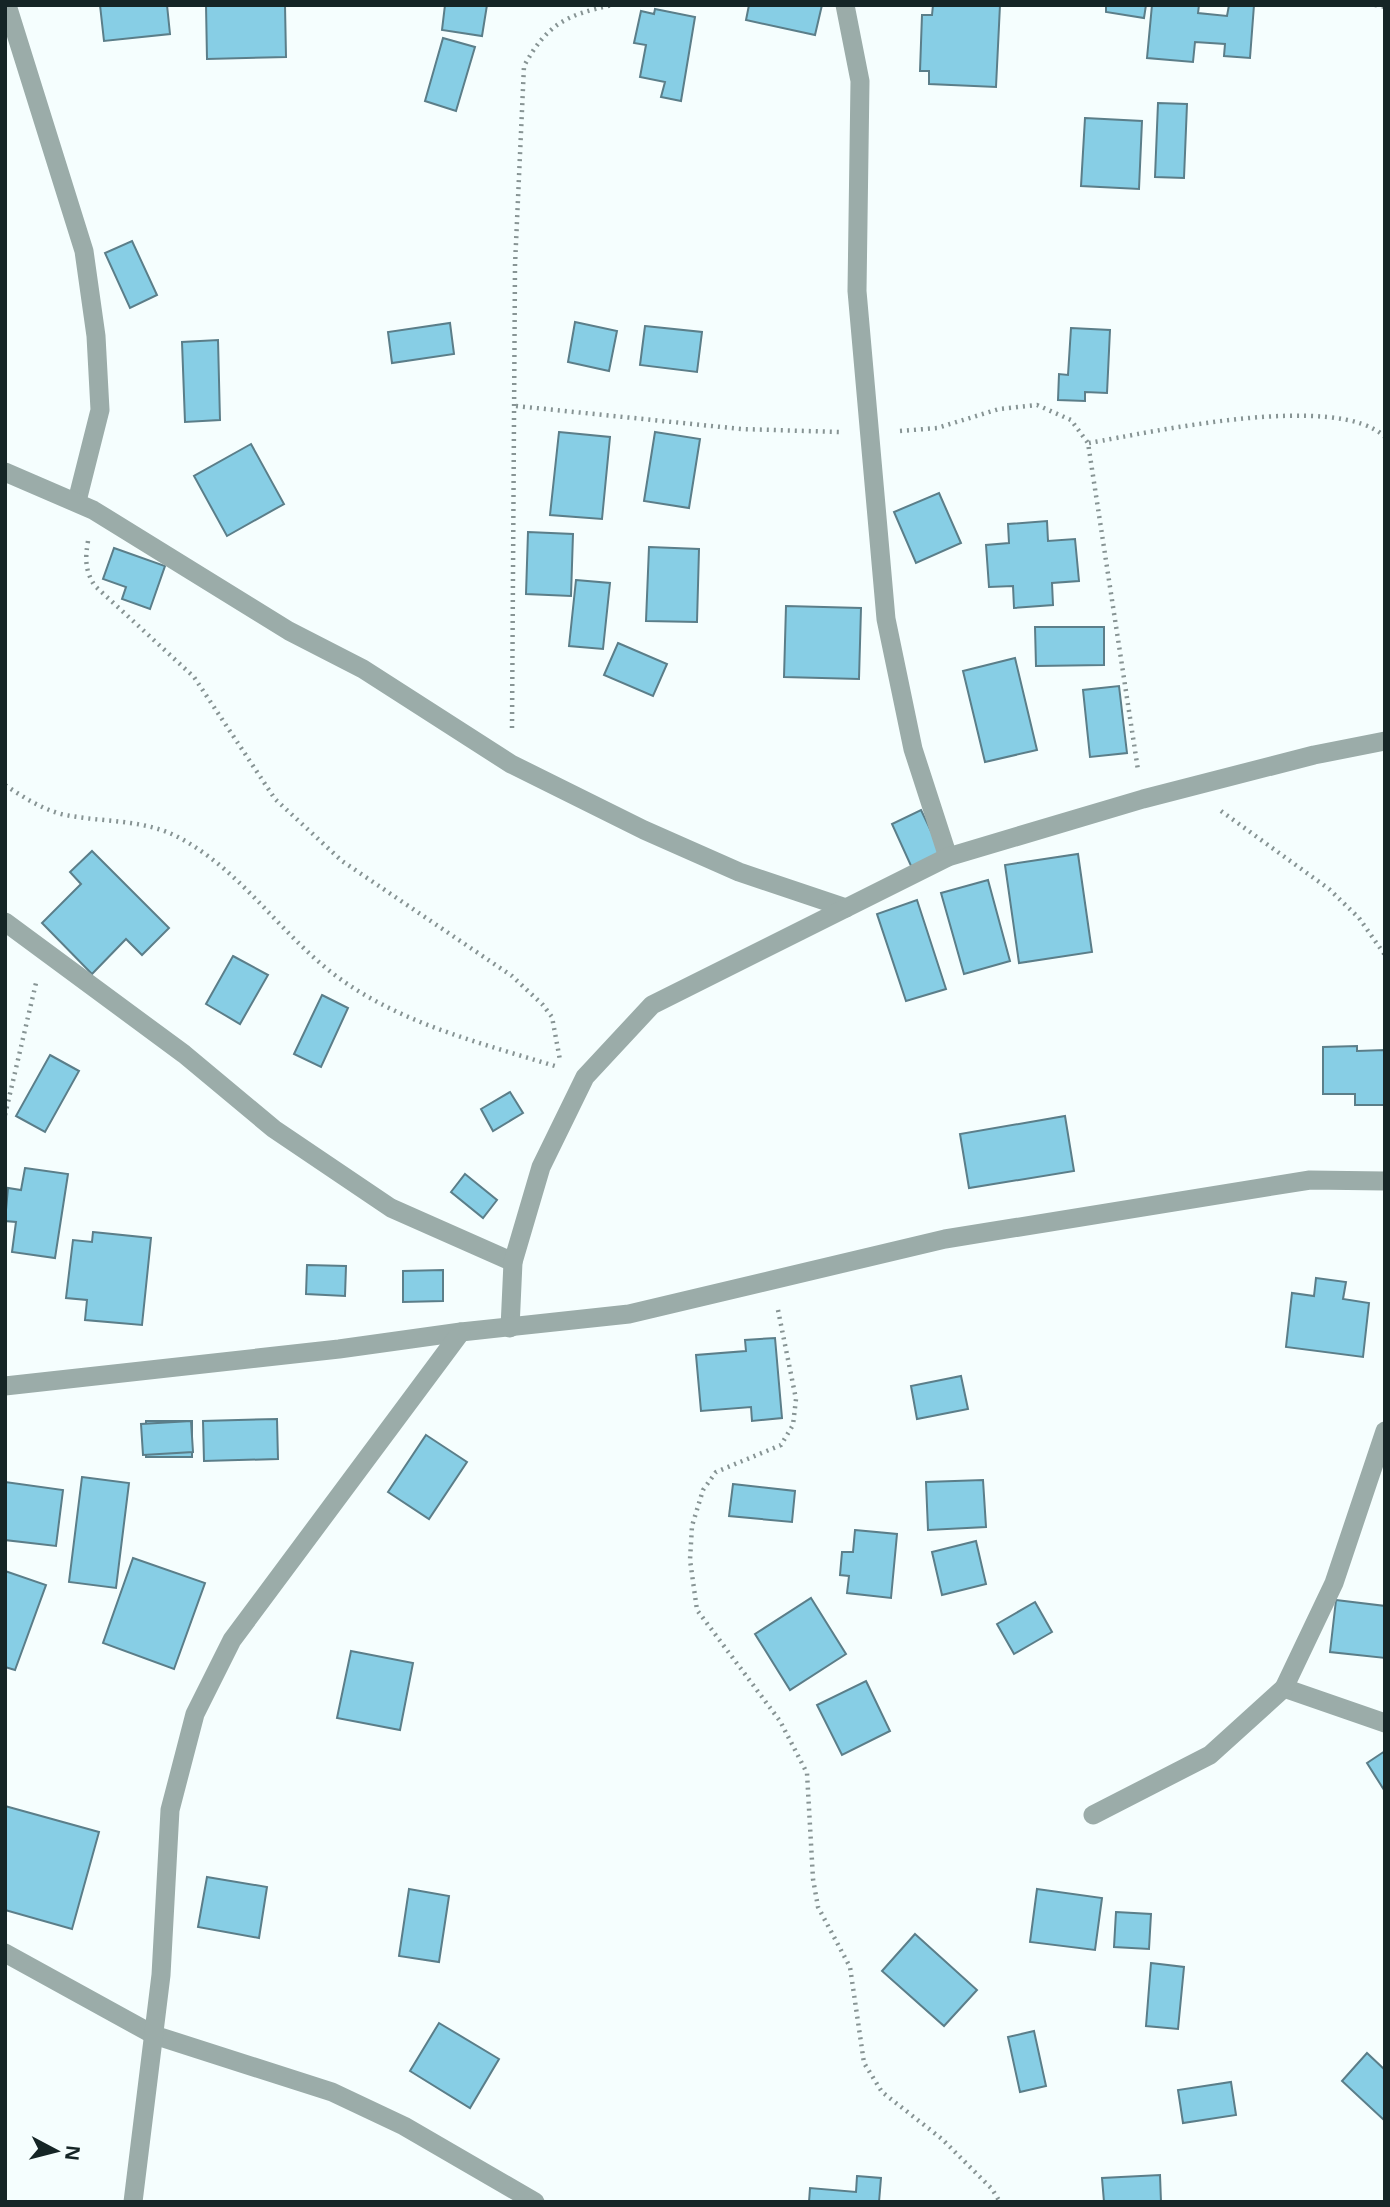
<svg xmlns="http://www.w3.org/2000/svg" width="1390" height="2207" viewBox="0 0 1390 2207" font-family="'Open Sans',sans-serif">
<rect width="100%" height="100%" fill="#f5fefe"/>
<g fill="#87cee5" stroke="#5b7e89" stroke-width="2">
<path d="M100,5H167L170,34L104,41Z"/>
<path d="M206,5H285L286,57L207,59Z"/>
<path d="M445,5H487L482,36L442,30Z"/>
<path d="M749,5H822L815,35L746,20Z"/>
<path d="M933,5H1000L996,87L929,84V71H920L922,15H932Z"/>
<path d="M1106,5H1146L1144,18L1106,12Z"/>
<path d="M1152,5H1199L1198,13L1227,16L1229,5H1254L1250,58L1224,56L1225,44L1195,42L1193,62L1147,58Z"/>
<path d="M655,9L695,17L681,101L661,97L665,82L640,77L646,45L634,43L641,11L654,14Z"/>
<path d="M443,38L475,47L456,111L425,101Z"/>
<path d="M1158,103L1187,104L1184,178L1155,177Z"/>
<path d="M1085,118L1142,121L1139,189L1081,186Z"/>
<path d="M132,241L157,295L130,308L105,253Z"/>
<path d="M575,322L617,331L609,371L568,362Z"/>
<path d="M450,323L454,354L392,363L388,332Z"/>
<path d="M645,326L702,332L697,372L640,365Z"/>
<path d="M1071,328L1110,330L1107,393L1085,392V401L1058,400L1059,374L1068,375Z"/>
<path d="M218,340L220,420L185,422L182,342Z"/>
<path d="M559,432L610,437L602,519L550,515Z"/>
<path d="M655,432L700,439L689,508L644,501Z"/>
<path d="M251,444L284,504L227,536L194,476Z"/>
<path d="M939,493L961,543L916,563L894,512Z"/>
<path d="M1047,521L1048,541L1075,539L1079,581L1052,583L1053,605L1014,608L1013,586L989,587L986,545L1009,543L1008,524Z"/>
<path d="M528,532L573,534L571,596L526,594Z"/>
<path d="M649,547L699,549L697,622L646,621Z"/>
<path d="M114,548L165,566L150,609L122,599L126,587L103,579Z"/>
<path d="M576,580L610,583L603,649L569,646Z"/>
<path d="M786,606L861,608L859,679L784,677Z"/>
<path d="M1035,627H1104V665L1036,666Z"/>
<path d="M618,643L667,664L653,696L604,675Z"/>
<path d="M1015,658L1037,750L985,762L963,671Z"/>
<path d="M1119,686L1127,753L1090,757L1083,690Z"/>
<path d="M921,810L942,854L912,868L892,824Z"/>
<path d="M92,851L169,928L142,955L126,939L92,974L42,923L81,884L70,872Z"/>
<path d="M1078,854L1092,952L1019,963L1005,865Z"/>
<path d="M988,880L1010,961L964,974L941,893Z"/>
<path d="M917,900L946,989L906,1001L877,914Z"/>
<path d="M233,956L268,975L240,1024L206,1004Z"/>
<path d="M322,995L348,1008L321,1067L294,1054Z"/>
<path d="M1357,1046V1051L1385,1050V1105H1355V1094H1323V1047Z"/>
<path d="M50,1055L79,1071L45,1132L16,1116Z"/>
<path d="M510,1092L523,1113L493,1131L481,1109Z"/>
<path d="M1065,1116L1074,1171L969,1188L960,1134Z"/>
<path d="M25,1168L68,1174L55,1258L12,1252L16,1222L5,1221L8,1188L21,1190Z"/>
<path d="M465,1174L497,1200L483,1218L451,1192Z"/>
<path d="M93,1232L151,1238L142,1325L85,1320L87,1300L66,1298L73,1240L92,1242Z"/>
<path d="M307,1265L346,1266L345,1296L306,1294Z"/>
<path d="M443,1270V1301L403,1302V1271Z"/>
<path d="M1316,1278L1346,1282L1343,1299L1369,1303L1363,1357L1286,1347L1292,1293L1314,1296Z"/>
<path d="M775,1338L782,1418L752,1421L751,1407L701,1411L696,1355L746,1351L745,1340Z"/>
<path d="M961,1376L968,1409L917,1419L911,1386Z"/>
<path d="M277,1419L278,1459L204,1461L203,1421Z"/>
<rect x="146" y="1421" width="46" height="36"/>
<path d="M191,1421L193,1452L143,1455L141,1424Z"/>
<path d="M426,1435L467,1462L429,1519L388,1492Z"/>
<path d="M82,1477L129,1483L116,1588L69,1582Z"/>
<path d="M983,1480L986,1527L928,1530L926,1482Z"/>
<path d="M5,1482L63,1490L56,1546L5,1540Z"/>
<path d="M733,1484L795,1491L792,1522L729,1516Z"/>
<path d="M855,1530L897,1534L891,1598L847,1593L849,1576L840,1575L842,1552H853Z"/>
<path d="M976,1541L986,1584L942,1595L932,1552Z"/>
<path d="M133,1558L205,1583L174,1669L103,1643Z"/>
<path d="M5,1571L46,1585L15,1670L5,1667Z"/>
<path d="M811,1598L846,1654L790,1690L755,1634Z"/>
<path d="M1336,1600L1385,1606V1658L1330,1652Z"/>
<path d="M1035,1602L1052,1632L1014,1654L997,1624Z"/>
<path d="M351,1651L413,1663L400,1730L337,1718Z"/>
<path d="M866,1681L890,1731L842,1755L817,1705Z"/>
<path d="M1385,1751V1789L1384,1790L1367,1763Z"/>
<path d="M5,1806L99,1832L72,1929L5,1910Z"/>
<path d="M207,1877L267,1887L259,1938L198,1927Z"/>
<path d="M409,1889L449,1896L439,1962L399,1956Z"/>
<path d="M1037,1889L1102,1898L1095,1950L1030,1942Z"/>
<path d="M1116,1912L1151,1914L1149,1949L1114,1947Z"/>
<path d="M915,1934L977,1990L944,2026L882,1971Z"/>
<path d="M1151,1963L1184,1967L1178,2029L1146,2026Z"/>
<path d="M439,2023L499,2059L470,2108L410,2071Z"/>
<path d="M1034,2031L1046,2086L1020,2092L1008,2037Z"/>
<path d="M1367,2053L1385,2070V2121L1342,2081Z"/>
<path d="M1231,2082L1236,2115L1183,2123L1178,2090Z"/>
<path d="M1160,2175L1161,2202H1104L1102,2178Z"/>
<path d="M857,2176L881,2178L879,2202H809L810,2188L856,2192Z"/>
</g>
<g fill="none" stroke-linecap="round" stroke-linejoin="round">
<g stroke="#879494" stroke-width="4.5" stroke-dasharray="2 5" stroke-linecap="butt">
<path d="M1375,5L1385,7"/>
<path d="M516,406L741,429L839,432"/>
<path d="M900,431L937,428L999,409L1037,405L1071,420L1088,443L1138,770"/>
<path d="M1089,443C1152,432 1337,391 1385,437"/>
<path d="M88,541C85,559 85,571 95,586L194,677L275,799L342,861L512,976L543,1005L552,1017L560,1060"/>
<path d="M512,728L515,265L524,66C547,24 566,15 612,5"/>
<path d="M5,785C23,797 40,808 61,814C101,823 143,818 180,838C239,870 275,926 326,968C392,1022 478,1042 558,1067"/>
<path d="M1221,811L1329,889L1359,918L1385,955"/>
<path d="M5,1115L36,983"/>
<path d="M778,1310L796,1399L793,1425L781,1445L716,1472L703,1490L692,1526L690,1560L697,1610L780,1721L807,1773L813,1879L818,1907L850,1967L864,2063L882,2092L942,2139L992,2189L1000,2202"/>
</g>
<g stroke="#9baca9" stroke-width="19">
<path d="M7,5L84,251L96,336L100,410L77,501"/>
<path d="M845,5L860,81L857,291L886,619L913,749L948,857"/>
<path d="M5,472L93,510L289,631L363,669L511,764L644,830L739,872L846,908"/>
<path d="M5,922L184,1054L274,1129L391,1208L513,1262"/>
<path d="M510,1328L513,1262L541,1167L585,1077L652,1005L948,857L1143,799L1314,755L1385,741"/>
<path d="M5,1386L339,1349L461,1332L629,1314L945,1239L1310,1180L1385,1181"/>
<path d="M1284,1688L1385,1723"/>
<path d="M1093,1815L1210,1755L1284,1688L1334,1583L1385,1431"/>
<path d="M5,1953L154,2035L332,2092L404,2126L535,2202"/>
<path d="M133,2202L161,1975L170,1810L195,1714L232,1640L461,1332"/>
</g>
</g>
<rect width="1390" height="2207" fill="none" stroke="#152526" stroke-width="14"/>
<g transform="translate(56 2151) rotate(97)" stroke="#f5fefe" stroke-width="5" paint-order="stroke">
<path d="M0-5L12 26L0 18L-12 26Z" fill="#152526"/>
<text y="-10" font-size="19" font-weight="bold" text-anchor="middle" fill="#152526">N</text>
</g>
</svg>
